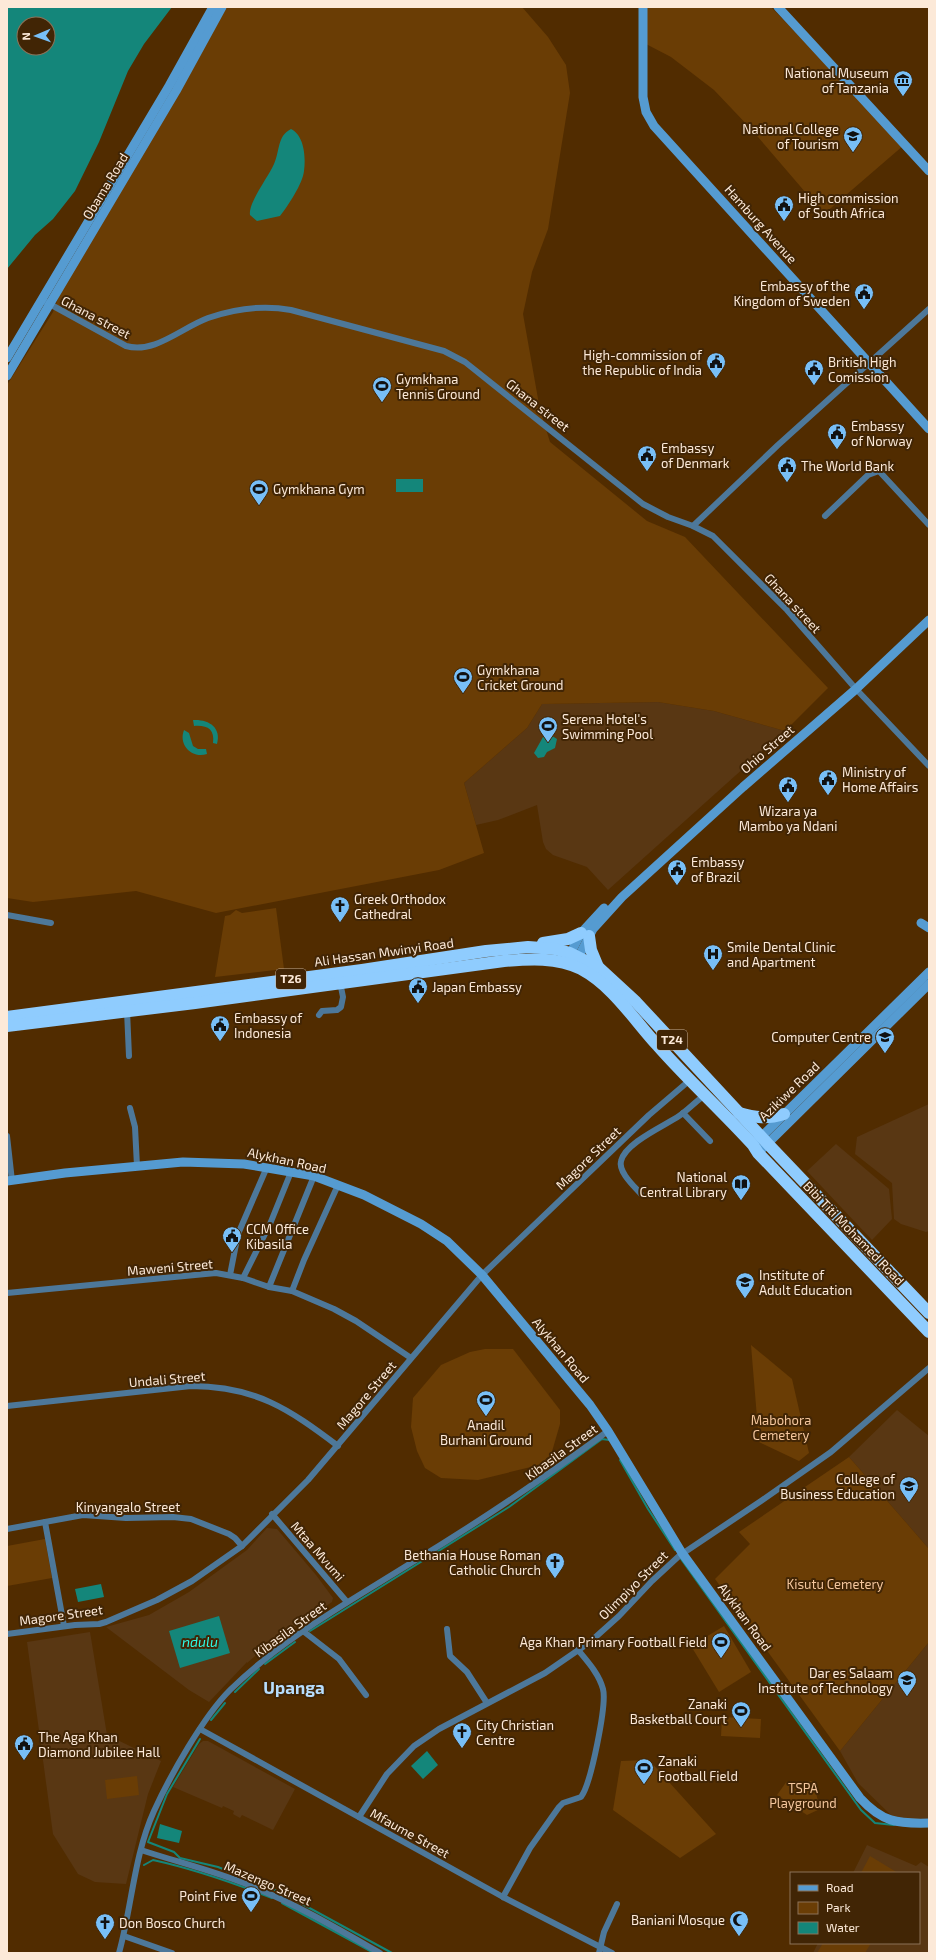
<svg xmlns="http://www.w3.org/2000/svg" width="936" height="1960" viewBox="0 0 936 1960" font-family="'Exo 2',sans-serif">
<rect width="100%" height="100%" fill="#512c00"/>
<g fill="#593713">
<path d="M658,702L714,711L785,731L608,890L587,867L553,855L546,849L543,842L537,805L498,820L476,825L464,783L527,728L542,704Z"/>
<path d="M929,1104V1231L926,1232L901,1224L894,1219L892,1183L855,1154L857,1137Z"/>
<path d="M836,1144L889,1189L892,1219L872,1240L807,1171Z"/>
<path d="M897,1410L929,1436V1549L849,1457Z"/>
<path d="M267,1528L277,1529L316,1575L333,1598L332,1602L261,1651L247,1663L248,1603L247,1662L209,1702L189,1690L106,1627L149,1615L189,1592L247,1550Z"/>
<path d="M90,1632L107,1735L161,1761L148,1794L126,1884L95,1882L78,1874L53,1834L27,1642Z"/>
<path d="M929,1642V1820L895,1819L858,1783L840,1751Z"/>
<path d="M203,1741H208L295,1789L273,1830L242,1815L240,1818L233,1814L234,1811L223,1806L222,1808L173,1787L199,1744Z"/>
<path d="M867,1845L916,1866L921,1862L929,1867V1953H813L818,1943H919V1873H853Z"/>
</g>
<g fill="#6a3d05">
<path d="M215,7H522L548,37L566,65L570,93L548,229L532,272L523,314L540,410L550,442L647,521L685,537L828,688L785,731L714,711L658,702L542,704L527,728L464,783L484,853L439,870L216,913L136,891L33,902L7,898V385L53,312L63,285Z"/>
<path d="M646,7H771L904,145L824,214L752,130L714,90L671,57L646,44Z"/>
<path d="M276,908L284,969L215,977L225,916L230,915L236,910L242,913Z"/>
<path d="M751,1345L792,1379L809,1453L799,1461L759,1442Z"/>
<path d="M485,1349H513L560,1410V1424L551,1455L539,1465L478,1480L441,1478L425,1468L417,1451L411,1427L413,1398L441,1365L470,1352Z"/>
<path d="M849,1457L929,1549V1642L840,1751L715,1579L750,1544L739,1532Z"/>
<path d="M45,1539L52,1578L7,1586V1546Z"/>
<path d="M724,1626L751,1672L719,1692L691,1646Z"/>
<path d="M722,1717L761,1719L760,1738L721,1736Z"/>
<path d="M649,1760L716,1834L680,1858L613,1810L621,1761Z"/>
<path d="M137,1776L139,1795L107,1799L105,1780Z"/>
<path d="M787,1781H813L820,1809L807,1815L777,1795Z"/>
<path d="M870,1856L898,1873H861Z"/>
<path d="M823,1943H871L865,1953H817Z"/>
</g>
<g fill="#14867a" fill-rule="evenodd">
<path d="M7,7H172L144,44L128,71L99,142L75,191L53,219L35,235L7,269ZM24,24H48V48H24Z"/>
<path d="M291,129C304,135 306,157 304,171C303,183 288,206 280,216L257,221L250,215C248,203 269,176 274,164C280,151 277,136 291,129Z"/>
<rect x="396" y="479" width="27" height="13"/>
<path d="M193,720C208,719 222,727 217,744L213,743C215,729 207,725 194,726Z"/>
<path d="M184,730L189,733L193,746L198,749H206L207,754C192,759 178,745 184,730Z"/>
<path d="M549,734L557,739L555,748L547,752L544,757L538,758L534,753L543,737Z"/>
<path d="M101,1584L104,1597L78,1602L75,1589Z"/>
<path d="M219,1616L230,1653L180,1668L169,1631Z"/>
<path d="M427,1751L438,1765L423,1779L411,1766Z"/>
<path d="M160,1824L182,1831L179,1843L157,1838Z"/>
</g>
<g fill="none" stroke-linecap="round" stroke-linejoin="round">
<g stroke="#14867a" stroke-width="2">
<path d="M620,1460L648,1509L675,1550"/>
<path d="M681,1559L861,1810L875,1823L894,1825"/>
<path d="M310,1631L509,1507L602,1439L609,1440"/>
<path d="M265,1664L295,1642"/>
<path d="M235,1692L259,1669"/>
<path d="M211,1720L225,1703"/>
<path d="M200,1739L167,1794L148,1842L174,1852L180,1858L218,1867L282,1893L392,1953"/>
<path d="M144,1865L153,1860C194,1869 234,1883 272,1898"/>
<path d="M282,1903L374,1953"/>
</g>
<g stroke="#4d789a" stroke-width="6">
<path d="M46,302L126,346C155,354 181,328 208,318C234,309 264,305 291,310L444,351L465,362L643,504L668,517L693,526L713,536L787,610L856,689L929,766"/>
<path d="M825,516L868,475L879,471L929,525"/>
<path d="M693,526L778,445L929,309"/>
<path d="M7,915L51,923"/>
<path d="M127,1011L129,1056"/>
<path d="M319,1015L322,1011L337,1010L341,1007L343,997L340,982"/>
<path d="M130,1108L135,1127L137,1166"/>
<path d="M683,1113L710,1141"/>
<path d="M7,1136L12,1181"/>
<path d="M641,1194C635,1187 618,1172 621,1161C625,1143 664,1126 679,1116C688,1110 696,1101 705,1095"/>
<path d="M230,1275L238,1234L267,1167"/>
<path d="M243,1278L270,1224L291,1172"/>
<path d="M269,1287L314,1176"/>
<path d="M292,1291L304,1260L338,1185"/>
<path d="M7,1293L216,1273L243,1278L269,1287L292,1291L334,1309L356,1321L411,1358"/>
<path d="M7,1406L191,1386C255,1386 289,1409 338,1446"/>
<path d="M272,1514L347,1602"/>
<path d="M45,1522L64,1626"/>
<path d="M7,1529L83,1515L126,1518L173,1517L191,1519L229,1534L235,1538L242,1546"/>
<path d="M447,1629L450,1656L467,1672L487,1703"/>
<path d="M303,1631L339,1659L366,1695"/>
<path d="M7,1634L75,1625L99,1624L106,1622L157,1600L192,1581L242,1546L308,1480L482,1275L649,1115L690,1080"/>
<path d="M200,1729L503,1897L612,1953"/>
<path d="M359,1817L387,1774L414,1746L439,1729L545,1673L590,1642L619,1616L652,1581L679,1556L761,1501L831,1452L929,1368"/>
<path d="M141,1850C177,1862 215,1871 251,1886C296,1904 338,1929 380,1953"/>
<path d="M503,1897L530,1848L559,1807L563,1803L581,1797C591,1784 607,1704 603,1689C599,1674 588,1662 578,1650"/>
<path d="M124,1936L172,1953"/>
<path d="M119,1953C132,1906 134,1855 154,1811C170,1776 203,1717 230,1690C283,1638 349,1602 411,1563C479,1522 544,1478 608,1431"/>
<path d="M599,1953L604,1932L617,1904"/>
</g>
<g stroke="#559bd1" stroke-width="9">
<path d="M643,7V97L646,112L654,126L929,429"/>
<path d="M778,7L929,171"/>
<path d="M7,358L169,86L213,7"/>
<path d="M7,376L176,91L222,7"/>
<path d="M921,923L929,928"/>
<path d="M568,958L581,933L604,908"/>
<path d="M576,962L593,929L622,897L743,787L856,689L929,620"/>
<path d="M757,1141L929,972"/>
<path d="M763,1148L929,984"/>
<path d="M7,1181L65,1173L183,1162L244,1164L314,1176L364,1195L421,1224L447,1241L482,1275L590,1405L608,1431L682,1553L860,1798C882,1822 897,1824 929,1823"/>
</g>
<g stroke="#8fccfe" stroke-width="12">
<path d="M589,936L591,950L598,967"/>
<path d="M543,943L568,939L581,933"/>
<path d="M7,1017L362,970L486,951L528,947L555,949L570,953L598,967L636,1002L768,1144L929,1313"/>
<path d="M7,1026L195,1003L504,961C529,959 557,957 581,969C613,986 634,1020 658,1046C688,1080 722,1111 753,1145L758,1153L929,1332"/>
<path d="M739,1113C755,1118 768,1119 784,1114"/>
</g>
</g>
<defs>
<g id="museum-pin" transform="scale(1)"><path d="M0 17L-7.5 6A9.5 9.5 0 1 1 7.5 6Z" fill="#78bff7" stroke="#412505"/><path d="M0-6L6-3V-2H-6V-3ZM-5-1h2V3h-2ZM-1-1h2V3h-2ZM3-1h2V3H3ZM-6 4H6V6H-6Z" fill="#111"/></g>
<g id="university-pin" transform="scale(1)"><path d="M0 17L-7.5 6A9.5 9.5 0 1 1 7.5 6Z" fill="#78bff7" stroke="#412505"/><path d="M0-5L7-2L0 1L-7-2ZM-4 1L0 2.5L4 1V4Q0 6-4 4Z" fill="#111"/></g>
<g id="civic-pin" transform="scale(1)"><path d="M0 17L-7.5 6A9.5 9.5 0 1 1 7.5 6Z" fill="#78bff7" stroke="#412505"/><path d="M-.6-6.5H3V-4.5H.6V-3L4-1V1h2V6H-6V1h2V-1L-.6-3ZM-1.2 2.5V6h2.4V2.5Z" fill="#111"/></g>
<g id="stadium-pin" transform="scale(1)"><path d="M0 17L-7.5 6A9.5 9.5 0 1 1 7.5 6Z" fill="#78bff7" stroke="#412505"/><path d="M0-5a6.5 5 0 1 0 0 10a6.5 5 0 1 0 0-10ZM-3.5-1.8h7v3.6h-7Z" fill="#111"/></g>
<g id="church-pin" transform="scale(1)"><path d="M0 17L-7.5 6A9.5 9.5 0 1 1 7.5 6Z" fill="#78bff7" stroke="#412505"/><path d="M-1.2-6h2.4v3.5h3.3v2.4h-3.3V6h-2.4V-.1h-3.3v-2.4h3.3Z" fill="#111"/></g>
<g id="hospital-pin" transform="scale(1)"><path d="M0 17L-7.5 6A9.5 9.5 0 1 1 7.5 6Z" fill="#78bff7" stroke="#412505"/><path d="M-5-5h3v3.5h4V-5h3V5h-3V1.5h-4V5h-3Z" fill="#111"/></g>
<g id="library-pin" transform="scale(1)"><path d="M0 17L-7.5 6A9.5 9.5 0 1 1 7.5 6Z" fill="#78bff7" stroke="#412505"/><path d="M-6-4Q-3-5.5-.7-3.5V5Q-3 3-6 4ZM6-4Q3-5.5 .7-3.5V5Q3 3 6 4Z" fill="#111"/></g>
<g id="mosque-pin" transform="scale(1)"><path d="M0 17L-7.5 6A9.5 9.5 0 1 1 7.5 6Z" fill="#78bff7" stroke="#412505"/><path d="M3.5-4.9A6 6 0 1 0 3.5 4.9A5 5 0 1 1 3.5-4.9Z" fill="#111"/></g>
</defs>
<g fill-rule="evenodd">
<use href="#museum-pin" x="903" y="80"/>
<use href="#university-pin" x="853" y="136"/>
<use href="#civic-pin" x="784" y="205"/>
<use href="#civic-pin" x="864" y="293"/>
<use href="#civic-pin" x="716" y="362"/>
<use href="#civic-pin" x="814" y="369"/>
<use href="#stadium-pin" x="382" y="386"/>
<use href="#civic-pin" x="837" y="433"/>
<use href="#civic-pin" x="647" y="455"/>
<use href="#civic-pin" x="787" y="466"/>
<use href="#stadium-pin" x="259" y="489"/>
<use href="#stadium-pin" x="463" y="677"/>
<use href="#stadium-pin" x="548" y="726"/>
<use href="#civic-pin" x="828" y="779"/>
<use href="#civic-pin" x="788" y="786"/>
<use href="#civic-pin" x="677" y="869"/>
<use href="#church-pin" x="340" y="906"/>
<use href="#hospital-pin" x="713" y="954"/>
<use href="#civic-pin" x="418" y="987"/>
<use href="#civic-pin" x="220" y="1025"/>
<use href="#university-pin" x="885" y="1037"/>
<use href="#library-pin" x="741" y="1184"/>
<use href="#civic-pin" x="232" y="1236"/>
<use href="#university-pin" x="745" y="1282"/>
<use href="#stadium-pin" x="486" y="1400"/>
<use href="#university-pin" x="909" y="1486"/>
<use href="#church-pin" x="555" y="1562"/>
<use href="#stadium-pin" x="721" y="1642"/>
<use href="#university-pin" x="907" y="1680"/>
<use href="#stadium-pin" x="741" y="1711"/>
<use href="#church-pin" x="462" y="1732"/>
<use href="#civic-pin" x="24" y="1744"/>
<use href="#stadium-pin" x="644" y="1768"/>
<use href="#stadium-pin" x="251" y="1896"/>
<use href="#mosque-pin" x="739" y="1920"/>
<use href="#church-pin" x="105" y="1923"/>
</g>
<g text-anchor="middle" stroke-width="4" stroke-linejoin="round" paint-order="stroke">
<g fill="#412505" stroke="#c4ae99" stroke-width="1">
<rect x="276" y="969" width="30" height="20" rx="3"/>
<rect x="657" y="1030" width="30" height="20" rx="3"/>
</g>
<g font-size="12" font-weight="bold" fill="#fce9d8">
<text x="291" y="983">T26</text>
<text x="672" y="1044">T24</text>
</g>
<g font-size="13" fill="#fce9d8" stroke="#412505" text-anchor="start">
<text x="889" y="78" text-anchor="end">National Museum<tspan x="889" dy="15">of Tanzania</tspan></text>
<text x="839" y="134" text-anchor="end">National College<tspan x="839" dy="15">of Tourism</tspan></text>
<text x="798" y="203">High commission<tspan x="798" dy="15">of South Africa</tspan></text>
<text x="850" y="291" text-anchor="end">Embassy of the<tspan x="850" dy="15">Kingdom of Sweden</tspan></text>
<text x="702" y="360" text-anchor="end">High-commission of<tspan x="702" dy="15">the Republic of India</tspan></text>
<text x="828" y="367">British High<tspan x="828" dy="15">Comission</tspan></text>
<text x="396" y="384">Gymkhana<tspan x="396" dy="15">Tennis Ground</tspan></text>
<text x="851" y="431">Embassy<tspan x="851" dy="15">of Norway</tspan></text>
<text x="661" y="453">Embassy<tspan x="661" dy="15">of Denmark</tspan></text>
<text x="801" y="471">The World Bank</text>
<text x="273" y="494">Gymkhana Gym</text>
<text x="477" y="675">Gymkhana<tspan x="477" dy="15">Cricket Ground</tspan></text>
<text x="562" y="724">Serena Hotel's<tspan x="562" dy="15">Swimming Pool</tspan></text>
<text x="842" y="777">Ministry of<tspan x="842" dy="15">Home Affairs</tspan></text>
<text x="788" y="816" text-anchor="middle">Wizara ya<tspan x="788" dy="15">Mambo ya Ndani</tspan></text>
<text x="691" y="867">Embassy<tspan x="691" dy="15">of Brazil</tspan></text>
<text x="354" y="904">Greek Orthodox<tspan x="354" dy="15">Cathedral</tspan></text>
<text x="727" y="952">Smile Dental Clinic<tspan x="727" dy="15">and Apartment</tspan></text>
<text x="432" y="992">Japan Embassy</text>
<text x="234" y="1023">Embassy of<tspan x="234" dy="15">Indonesia</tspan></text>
<text x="871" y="1042" text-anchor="end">Computer Centre</text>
<text x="727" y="1182" text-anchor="end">National<tspan x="727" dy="15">Central Library</tspan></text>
<text x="246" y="1234">CCM Office<tspan x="246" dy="15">Kibasila</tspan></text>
<text x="759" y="1280">Institute of<tspan x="759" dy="15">Adult Education</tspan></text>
<text x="486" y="1430" text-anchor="middle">Anadil<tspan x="486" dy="15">Burhani Ground</tspan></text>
<text x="895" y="1484" text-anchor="end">College of<tspan x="895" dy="15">Business Education</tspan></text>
<text x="541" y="1560" text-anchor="end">Bethania House Roman<tspan x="541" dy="15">Catholic Church</tspan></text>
<text x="707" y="1647" text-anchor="end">Aga Khan Primary Football Field</text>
<text x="893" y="1678" text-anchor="end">Dar es Salaam<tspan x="893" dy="15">Institute of Technology</tspan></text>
<text x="727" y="1709" text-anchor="end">Zanaki<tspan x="727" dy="15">Basketball Court</tspan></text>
<text x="476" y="1730">City Christian<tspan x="476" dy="15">Centre</tspan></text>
<text x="38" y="1742">The Aga Khan<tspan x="38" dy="15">Diamond Jubilee Hall</tspan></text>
<text x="658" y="1766">Zanaki<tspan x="658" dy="15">Football Field</tspan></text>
<text x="237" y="1901" text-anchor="end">Point Five</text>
<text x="725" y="1925" text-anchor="end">Baniani Mosque</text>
<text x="119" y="1928">Don Bosco Church</text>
</g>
<g font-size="13" fill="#fce9d8" stroke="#412505">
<text transform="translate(105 186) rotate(-59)" y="5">Obama Road</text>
<text transform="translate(761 224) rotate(48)" y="5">Hamburg Avenue</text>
<text transform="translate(96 317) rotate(28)" y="5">Ghana street</text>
<text transform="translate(538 405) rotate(38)" y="5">Ghana street</text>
<text transform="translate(793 603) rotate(47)" y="5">Ghana street</text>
<text transform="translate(767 749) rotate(-41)" y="5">Ohio Street</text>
<text transform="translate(384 952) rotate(-8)" y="5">Ali Hassan Mwinyi Road</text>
<text transform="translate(789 1091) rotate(-44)" y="5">Azikiwe Road</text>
<text transform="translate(588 1158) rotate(-44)" y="5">Magore Street</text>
<text transform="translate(287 1160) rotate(12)" y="5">Alykhan Road</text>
<text transform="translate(854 1233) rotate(46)" y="5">Bibi Titi Mohamed Road</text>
<text transform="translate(170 1267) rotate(-5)" y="5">Maweni Street</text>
<text transform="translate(561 1350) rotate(50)" y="5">Alykhan Road</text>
<text transform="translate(167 1379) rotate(-5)" y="5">Undali Street</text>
<text transform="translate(366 1395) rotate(-50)" y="5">Magore Street</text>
<text transform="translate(561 1452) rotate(-36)" y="5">Kibasila Street</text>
<text x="128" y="1512">Kinyangalo Street</text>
<text transform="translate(318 1551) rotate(49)" y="5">Mtaa Mvumi</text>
<text transform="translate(633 1585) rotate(-45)" y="5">Olimpiyo Street</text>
<text transform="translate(61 1615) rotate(-8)" y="5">Magore Street</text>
<text transform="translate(745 1617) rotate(54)" y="5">Alykhan Road</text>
<text transform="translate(290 1629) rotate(-36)" y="5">Kibasila Street</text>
<text transform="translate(410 1833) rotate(29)" y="5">Mfaume Street</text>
<text transform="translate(268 1883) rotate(23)" y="5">Mazengo Street</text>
</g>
<g font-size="13" fill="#f4c69d" stroke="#412505">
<text x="781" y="1425">Mabohora<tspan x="781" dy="15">Cemetery</tspan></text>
<text x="835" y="1589">Kisutu Cemetery</text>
<text x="803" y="1793">TSPA<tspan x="803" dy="15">Playground</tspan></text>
</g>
<g font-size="14" font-style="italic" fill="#2ff9e4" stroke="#412505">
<text x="200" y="1647">ndulu</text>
</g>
<g font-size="17" font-weight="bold" fill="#b7defe" stroke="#412505">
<text x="294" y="1694">Upanga</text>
</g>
</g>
<rect width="936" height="1960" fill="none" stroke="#fce9d8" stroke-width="16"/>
<rect x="790" y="1872" width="130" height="72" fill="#412505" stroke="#8c7359"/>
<rect x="798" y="1885" width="20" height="6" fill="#559bd1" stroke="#8c7359"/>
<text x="826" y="1892" font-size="12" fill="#fce9d8">Road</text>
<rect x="798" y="1902" width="20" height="12" fill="#6a3d05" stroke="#8c7359"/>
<text x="826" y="1912" font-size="12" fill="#fce9d8">Park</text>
<rect x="798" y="1922" width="20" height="12" fill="#14867a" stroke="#8c7359"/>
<text x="826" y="1932" font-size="12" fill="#fce9d8">Water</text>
<g transform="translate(36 36) rotate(268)"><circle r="19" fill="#412505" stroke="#8c7359"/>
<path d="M0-3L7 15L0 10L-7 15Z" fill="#78bff7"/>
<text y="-6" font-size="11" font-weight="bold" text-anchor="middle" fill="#fce9d8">N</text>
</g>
</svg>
